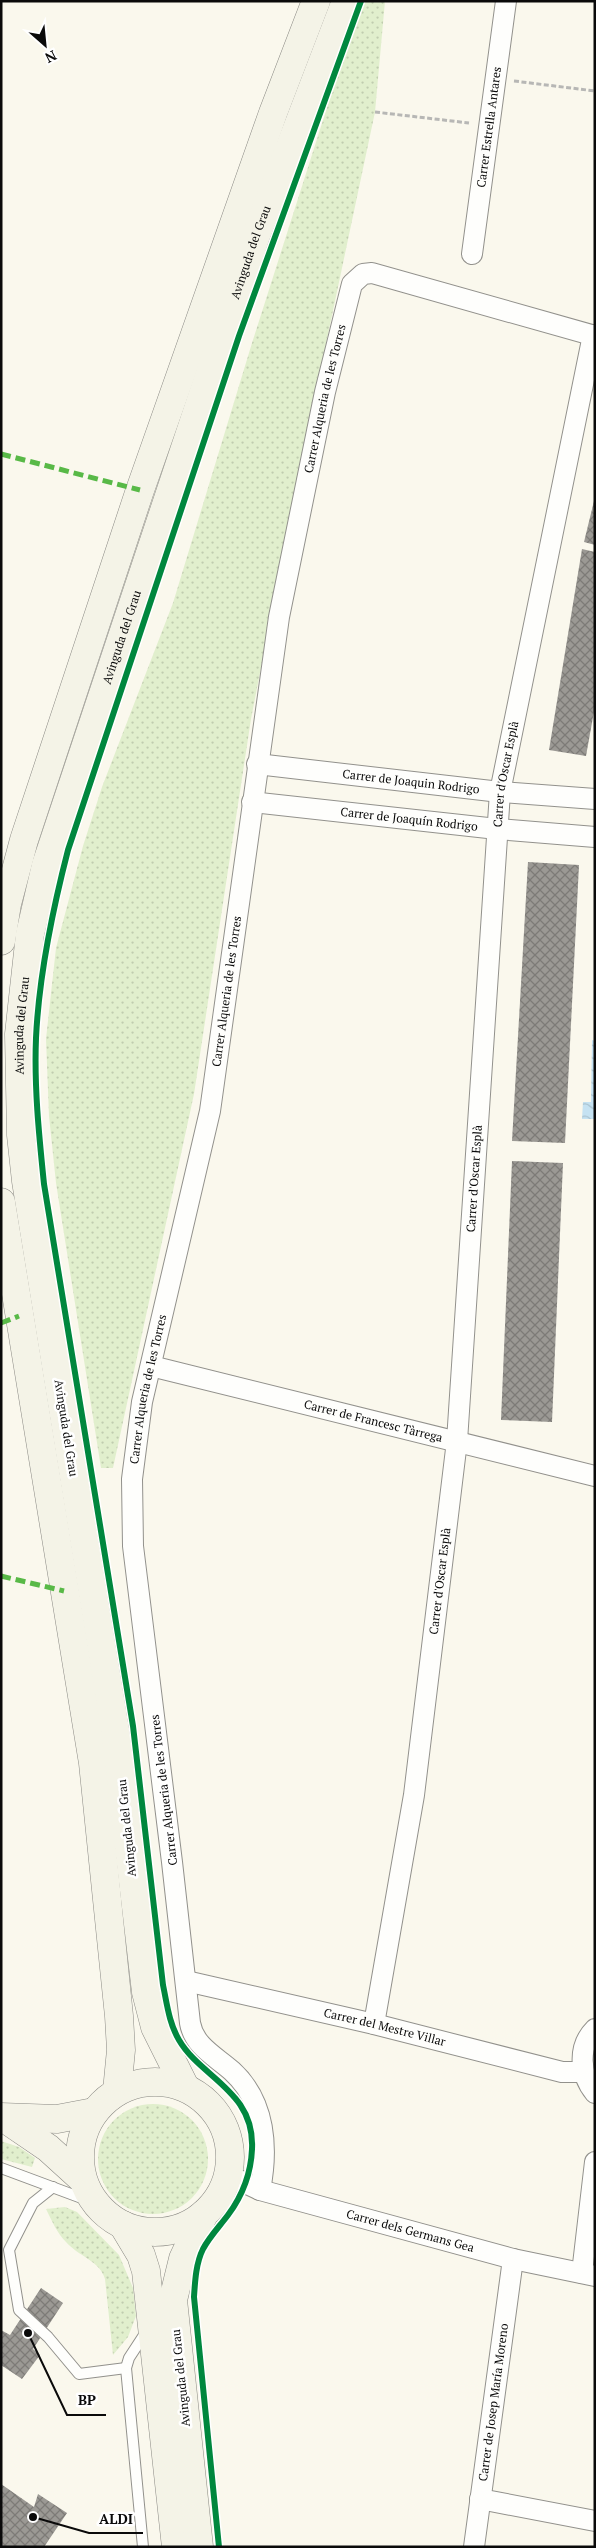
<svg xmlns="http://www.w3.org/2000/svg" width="596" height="2548" viewBox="0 0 596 2548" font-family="'PT Serif',serif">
<defs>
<pattern id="park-dots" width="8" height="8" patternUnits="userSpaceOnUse" patternTransform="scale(1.25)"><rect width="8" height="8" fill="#e1efcd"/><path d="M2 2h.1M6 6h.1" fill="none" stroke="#c0ccaf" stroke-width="1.8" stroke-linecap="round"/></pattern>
<pattern id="water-waves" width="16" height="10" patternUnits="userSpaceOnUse" patternTransform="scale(1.25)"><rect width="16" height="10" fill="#c5e2f2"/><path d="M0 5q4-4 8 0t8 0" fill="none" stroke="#a8c1ce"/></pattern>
<pattern id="building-cross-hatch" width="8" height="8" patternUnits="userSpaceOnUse" patternTransform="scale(1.25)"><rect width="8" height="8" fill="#9b9994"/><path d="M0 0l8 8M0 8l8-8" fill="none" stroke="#7d7b77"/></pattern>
</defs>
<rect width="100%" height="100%" fill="#faf8ed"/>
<g fill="url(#park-dots)">
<path d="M361,1H385L375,112L302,457L251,719L194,1094L113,1468H101L56,1183L49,1116L46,1039L56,948L83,846L102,787L173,603L252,343Z"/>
<circle cx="153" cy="2159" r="55"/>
<path d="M1,2141L19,2147L35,2158L32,2167L1,2159Z"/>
<path d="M65,2207L77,2212L119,2255L133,2288L136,2316L128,2337L113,2355L105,2279C100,2261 78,2256 66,2242C57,2233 52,2221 46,2209Z"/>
</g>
<path fill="url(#water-waves)" d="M592,1040L595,1041V1119H582L583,1102H591Z"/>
<g fill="url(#building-cross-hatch)">
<path d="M594,501H595V545L584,542Z"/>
<path d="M582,549L595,552V706L586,756L549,750Z"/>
<path d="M528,862L579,865L565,1143L512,1141Z"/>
<path d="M512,1161L563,1163L552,1422L501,1420Z"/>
<path d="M41,2288L63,2303L33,2349L40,2355L22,2379L1,2365V2330L10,2335Z"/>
<path d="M1,2484L34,2507L38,2494L67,2513L44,2547H1Z"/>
</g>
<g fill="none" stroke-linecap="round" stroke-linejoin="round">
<g stroke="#92918c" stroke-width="12">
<g id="service">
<path d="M1,2168L95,2203"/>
<path d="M53,2187L33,2203L9,2250L19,2310L48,2337L79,2374L126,2368"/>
<path d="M143,2547L126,2368L129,2358L146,2332"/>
</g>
</g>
<g stroke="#92918c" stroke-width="22">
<g id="minor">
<path id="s1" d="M472,254L506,1"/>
<path id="s2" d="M257,764L500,792L595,799"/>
<path id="s3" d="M252,802L497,829L595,837"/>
<path id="s4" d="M151,1366L595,1476"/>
<path id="s5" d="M186,1981L374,2024L562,2072H584"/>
<path id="s6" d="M374,2024L414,1795L457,1441L500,792L593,335"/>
<path d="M595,2029C577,2047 580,2075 595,2093"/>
<path id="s7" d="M228,2175L260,2190L513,2259L595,2276"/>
<path id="s8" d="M260,2190C268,2149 266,2102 232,2071C215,2056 194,2046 190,2023L172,1862L133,1546L132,1479L142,1402L210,1111L279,617L325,392L352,284L363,274L372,273L595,336"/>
<path d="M582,2273L595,2162"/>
<path d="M480,2499L595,2521"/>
<path id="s9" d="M474,2547L513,2259"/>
</g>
</g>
<g stroke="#898883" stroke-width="29">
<g id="secondary">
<path d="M1,941L7,904L24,840L140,490L273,113L316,1"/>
<path d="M1,1202L93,1763L119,2016L121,2050L117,2091"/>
<circle cx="155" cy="2157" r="75"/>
<path id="s10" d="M185,2087L155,2027L146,1992L116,1736L26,1181L21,1135L19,1034L30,934L46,865L255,238L346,1"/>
<path d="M1,2117L57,2119L94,2112"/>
<path d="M4,2118L48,2148L81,2178"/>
<path d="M123,2225L141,2255L146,2271L176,2547"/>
<path d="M199,2547L173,2300L183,2259L204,2214"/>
</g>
</g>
<g stroke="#b7b7b5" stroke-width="3" stroke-dasharray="5 2.5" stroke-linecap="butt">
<path d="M514,81L595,91"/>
<path d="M375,112L469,123"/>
</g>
<use href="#service" stroke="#fefefc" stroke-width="10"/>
<use href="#minor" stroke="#fefefc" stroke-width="20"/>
<use href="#secondary" stroke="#f4f3e7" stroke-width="28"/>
<g stroke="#58b947" stroke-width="5" stroke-dasharray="10 5" stroke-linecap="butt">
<path d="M1,454L140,490"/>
<path d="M1,1323L19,1316"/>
<path d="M1,1576L64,1591"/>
</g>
<g stroke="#fff" stroke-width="9">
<path id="cycleway" d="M219,2547L194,2297C195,2281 196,2263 203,2249C210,2236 219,2227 228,2215C242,2196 251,2173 252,2149C255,2091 201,2078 179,2040C169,2023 167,2004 163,1985L133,1726L44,1184C39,1135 34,1087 36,1038C39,974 52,912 68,850L239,336L361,1"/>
</g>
<use href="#cycleway" stroke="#00873e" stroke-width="6"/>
</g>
<g text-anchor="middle" stroke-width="5" stroke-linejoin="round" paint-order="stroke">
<g font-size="12" fill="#0a0a0a" stroke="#fff">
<text dy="4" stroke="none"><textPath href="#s1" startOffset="128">Carrer Estrella Antares</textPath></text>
<text dy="4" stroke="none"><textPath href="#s10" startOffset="1888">Avinguda del Grau</textPath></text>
<text dy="4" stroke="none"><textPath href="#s8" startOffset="1839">Carrer Alqueria de les Torres</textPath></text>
<text dy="4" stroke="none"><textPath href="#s10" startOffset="1482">Avinguda del Grau</textPath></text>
<text dy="4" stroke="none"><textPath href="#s6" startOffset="1258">Carrer d'Oscar Esplà</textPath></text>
<text dy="4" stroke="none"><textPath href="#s2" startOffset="155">Carrer de Joaquin Rodrigo</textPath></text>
<text dy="4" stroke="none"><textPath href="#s3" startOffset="158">Carrer de Joaquín Rodrigo</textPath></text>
<text dy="4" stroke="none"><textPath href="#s8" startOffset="1238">Carrer Alqueria de les Torres</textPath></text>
<text dy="4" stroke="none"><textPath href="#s10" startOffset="1079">Avinguda del Grau</textPath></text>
<text dy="4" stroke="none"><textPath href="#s6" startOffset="852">Carrer d'Oscar Esplà</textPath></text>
<text dy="4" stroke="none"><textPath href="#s8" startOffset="832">Carrer Alqueria de les Torres</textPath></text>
<text dy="4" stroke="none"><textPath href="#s4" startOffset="229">Carrer de Francesc Tàrrega</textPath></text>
<text transform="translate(66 1428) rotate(81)" y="4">Avinguda del Grau</text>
<text dy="4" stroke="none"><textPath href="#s6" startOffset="448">Carrer d'Oscar Esplà</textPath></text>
<text transform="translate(164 1790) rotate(-97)" y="4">Carrer Alqueria de les Torres</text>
<text transform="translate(127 1828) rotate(-96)" y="4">Avinguda del Grau</text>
<text dy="4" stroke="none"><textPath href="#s5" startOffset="204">Carrer del Mestre Villar</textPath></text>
<text dy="4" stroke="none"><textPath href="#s7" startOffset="191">Carrer dels Germans Gea</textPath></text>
<text transform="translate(181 2378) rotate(-96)" y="4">Avinguda del Grau</text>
<text dy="4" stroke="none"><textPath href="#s9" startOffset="146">Carrer de Josep María Moreno</textPath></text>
</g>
</g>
<path fill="none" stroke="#0a0a0a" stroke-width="2" d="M28 2333L67 2415H106M33 2517L89 2533H143"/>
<g fill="#0a0a0a" stroke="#fff" stroke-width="2">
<circle cx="28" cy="2333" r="5"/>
<circle cx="33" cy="2517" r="5"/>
</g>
<g font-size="14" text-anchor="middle" font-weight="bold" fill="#0a0a0a" stroke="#fff" stroke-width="5" stroke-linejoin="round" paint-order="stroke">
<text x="87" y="2405">BP</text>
<text x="116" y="2524">ALDI</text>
</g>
<rect width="596" height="2548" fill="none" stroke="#0a0a0a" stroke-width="5"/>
<g transform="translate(45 45) rotate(153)" stroke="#ffffff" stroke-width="4" paint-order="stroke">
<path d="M0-4L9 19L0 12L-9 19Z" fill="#0a0a0a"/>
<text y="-8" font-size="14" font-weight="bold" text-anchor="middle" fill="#0a0a0a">N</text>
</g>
</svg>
